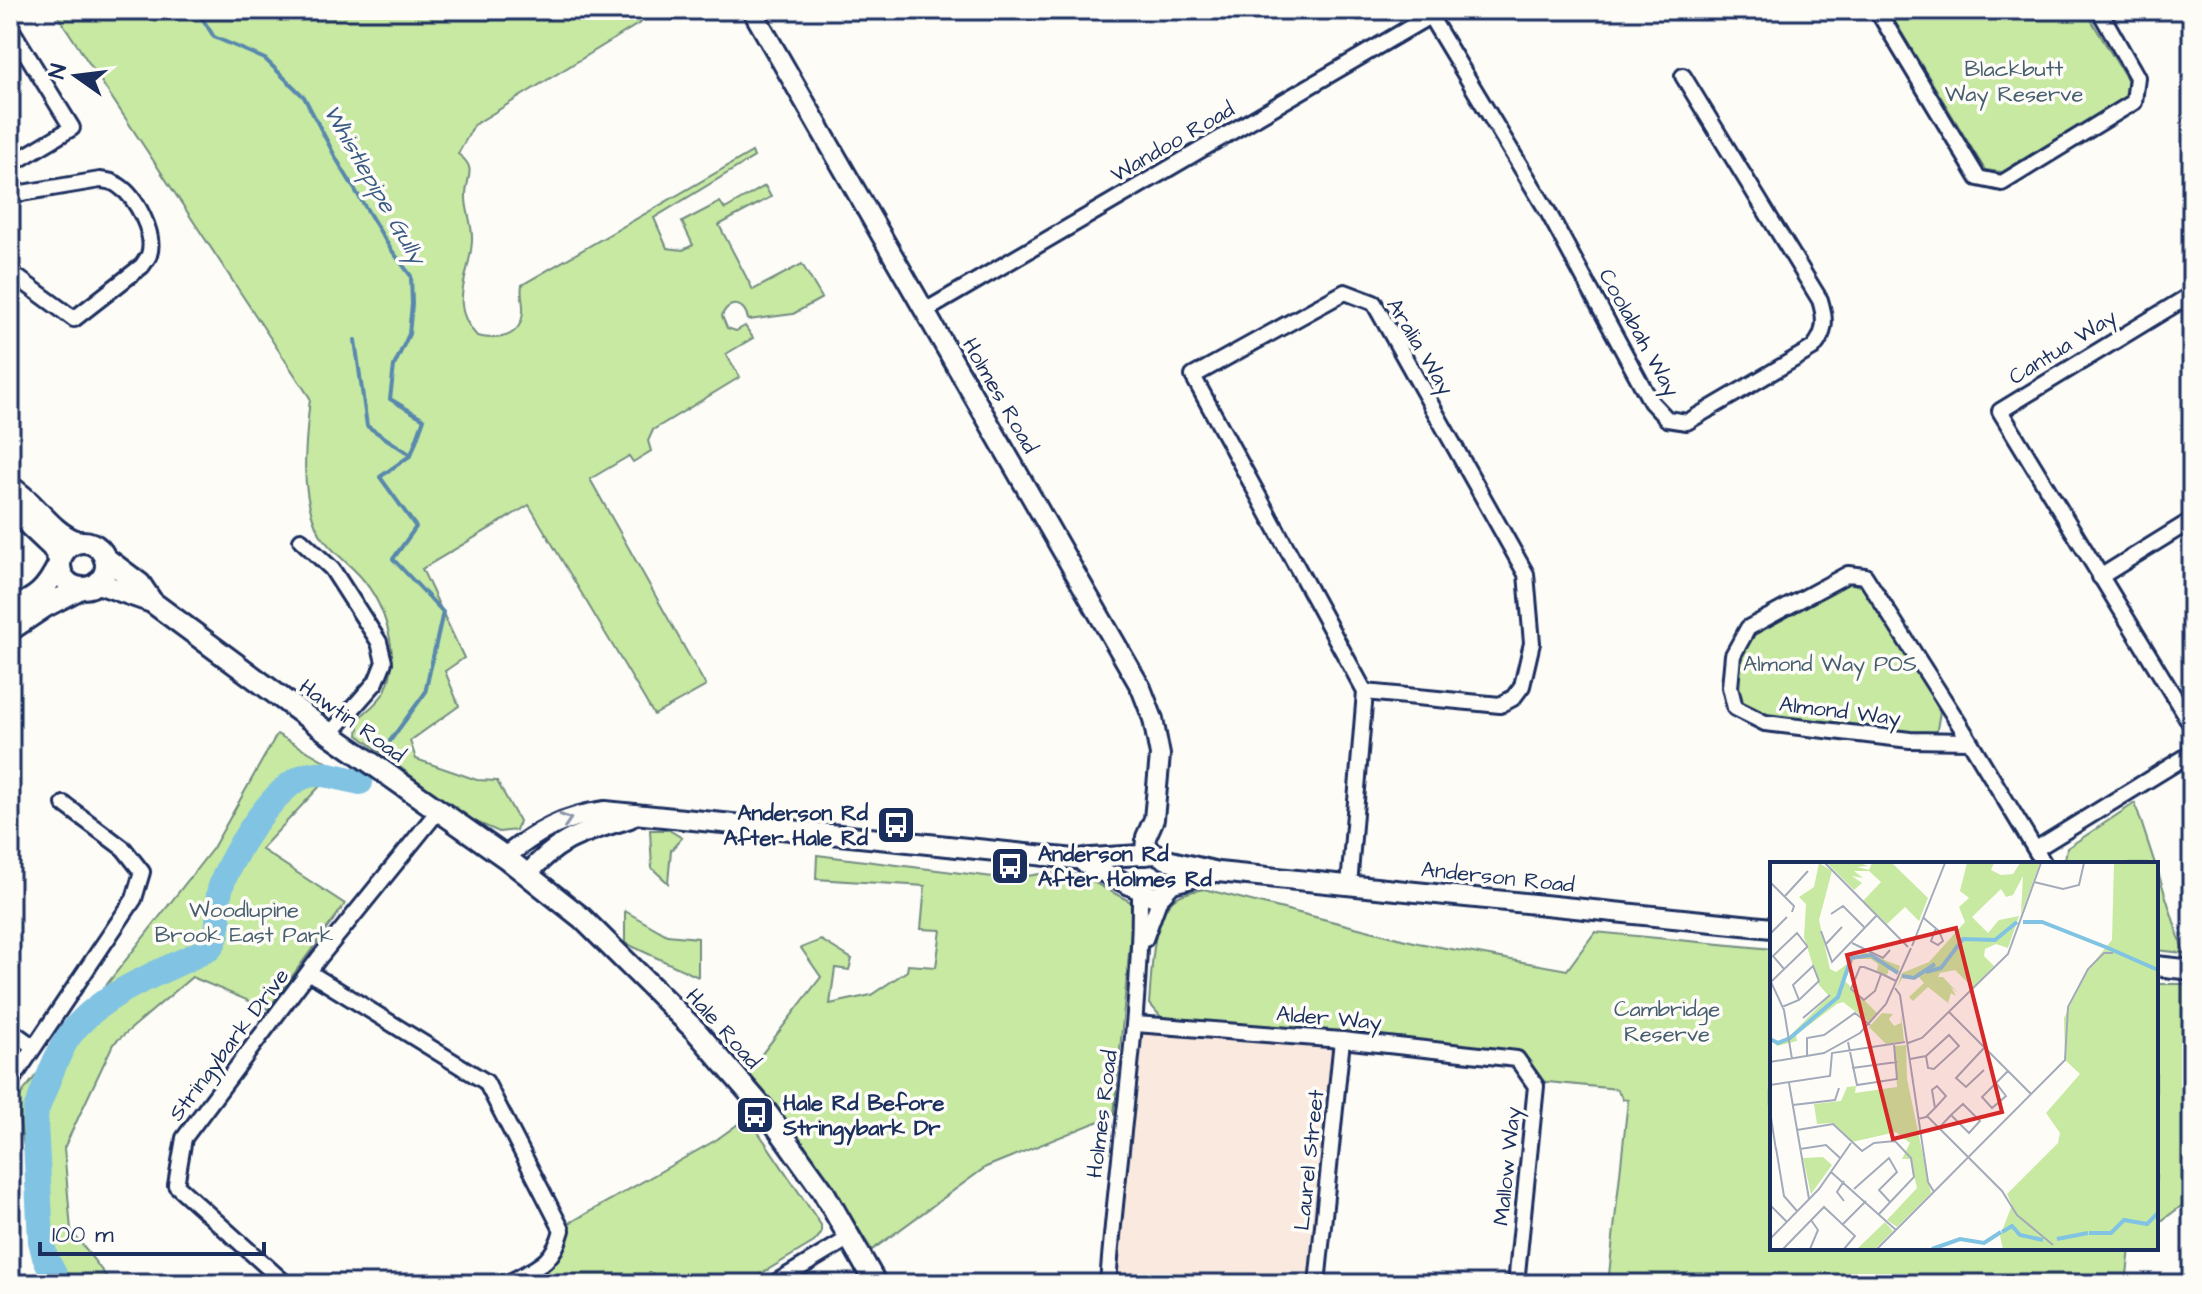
<svg xmlns="http://www.w3.org/2000/svg" width="2202" height="1294" viewBox="0 0 2202 1294" font-family="'Architects Daughter',sans-serif">
<rect width="100%" height="100%" fill="#fdfcf7"/>
<filter id="ink" filterUnits="userSpaceOnUse"><feTurbulence type="fractalNoise" baseFrequency=".0125" numOctaves="2"/><feDisplacementMap in="SourceGraphic" scale="16" xChannelSelector="R" yChannelSelector="G"/><feConvolveMatrix kernelMatrix="1 2 1 2 8 2 1 2 1" color-interpolation-filters="sRGB"/></filter>
<g filter="url(#ink)">
<path fill="#f9e9de" d="M1136,1024L1342,1040L1317,1284H1108Z"/>
<g fill="#c8e9a2" stroke="#728c80" stroke-width="2">
<path d="M54,10H684L653,15L474,125L458,154C479,169 465,178 466,198C466,211 473,225 472,241C470,278 447,303 477,336C497,341 521,338 523,312C524,303 520,295 522,285L752,152L754,157L654,218L667,248L683,250L693,245L682,222L720,202L725,209L765,186L771,197L719,225L753,290L802,264L822,298L793,314L748,320C746,302 728,299 722,316L727,328L736,331L745,326L753,338L726,354L740,377L653,430L648,441L651,451L633,462L629,456L590,479L706,686L654,715L529,505L422,569L464,658L445,671L459,706L410,741L416,759L477,780L497,781L519,821L516,830L499,832L465,817L358,735L360,717C369,709 379,702 385,691C402,656 385,604 360,576C346,560 325,547 316,526C299,486 306,440 310,398Z"/>
<path d="M1888,10H2085L2128,81L2125,97L2002,172L1985,170Z"/>
<path d="M1841,581L1863,587L1922,678L1940,712L1936,735L1927,741L1765,723L1735,708L1733,655L1748,628Z"/>
<path d="M277,734L337,768L261,849L345,904L268,1009L192,977L113,1044L64,1148L71,1230L112,1284H54L29,1235L30,1181L16,1101L213,848Z"/>
<path d="M2135,803L2155,864H2064L2067,848Z"/>
<path d="M650,830H669L682,838L671,850L668,883L652,868Z"/>
<path d="M817,855L1009,879L1046,873L1080,875L1131,902L1133,910L1114,1115L986,1167L872,1250L812,1156L748,1072L821,977L801,948L821,940L852,959L849,970L835,968L830,1004L871,995L907,971L908,965L936,967L941,930L921,929L925,886L816,879Z"/>
<path d="M2156,866L2184,953L2156,950Z"/>
<path d="M1204,889L1418,943L1567,970L1595,932L1772,949V1248H2130L2126,1284H1608L1628,1100L1623,1099L1617,1089L1538,1081L1519,1053L1161,1017L1149,1003C1152,975 1151,926 1169,904C1177,893 1192,892 1204,889Z"/>
<path d="M625,911L667,935L698,938V977L625,943Z"/>
<path d="M2156,984H2192V1198L2156,1225Z"/>
<path d="M748,1117L821,1225V1234L814,1242L744,1284H524C552,1266 561,1257 568,1224L716,1140Z"/>
</g>
<g fill="none" stroke-linecap="round" stroke-linejoin="round">
<g stroke="#5888ad" stroke-width="4">
<path d="M197,10L214,37L265,59L304,97L337,160L390,248L411,276L412,304L409,334L394,366L390,399L424,419L411,455"/>
<path d="M355,340L367,426L411,455L380,477L416,527L393,559L443,612L425,693L390,741"/>
</g>
<path stroke="#81c3e2" stroke-width="26" d="M59,1284L45,1257L41,1241L35,1122L36,1110C45,1089 56,1054 69,1036C101,991 164,972 210,948C223,929 216,915 219,894C225,862 273,787 305,776C323,770 342,779 360,782"/>
<g stroke="#1b2f5e" stroke-width="20">
<g id="minor">
<path d="M1877,10L1978,178L2002,183L2134,102L2137,77L2099,10"/>
<path d="M1430,16L1548,212L1651,402L1667,419L1687,422L1813,348C1826,333 1826,319 1820,300L1683,76"/>
<path d="M10,27L72,128L10,165"/>
<path d="M10,195L100,180C107,181 113,181 119,186C136,197 156,234 149,255C147,259 144,263 142,266L74,319L10,272"/>
<path d="M2192,294L2000,411L2192,726"/>
<path d="M925,311L1440,10"/>
<path d="M301,540L332,569L379,642L384,662L376,682L330,734"/>
<path d="M2100,577L2192,520"/>
<path d="M1969,741L1910,740L1765,723L1735,708L1730,687L1733,655L1748,628L1848,574L1865,576L1963,730L2044,864"/>
<path d="M2036,849L2192,753"/>
<path d="M1349,886L1365,692L1193,376L1345,292L1374,303L1526,574L1532,643L1522,686L1513,698L1500,705L1365,692"/>
<path d="M1145,939L1161,895"/>
<path d="M310,973L486,1082L562,1230C553,1265 535,1268 506,1284"/>
<path d="M1136,1024L1342,1040L1517,1059L1536,1086L1516,1284"/>
<path d="M10,1030L34,1047"/>
<path d="M10,1083L134,899L142,872L124,849L64,804"/>
<path d="M286,1284L176,1185L184,1138L319,958L438,811"/>
<path d="M773,1284L851,1237"/>
<path d="M1108,1284C1117,1153 1141,1024 1140,892"/>
<path d="M1317,1284L1342,1040"/>
</g>
</g>
<g stroke="#1b2f5e" stroke-width="24">
<g id="tertiary">
<path d="M752,10L1141,688L1153,719L1160,755L1154,819L1146,837L1145,855"/>
<path d="M505,857C537,831 562,817 605,811L1075,859L1157,854L1167,860L1218,872L1772,928"/>
<path d="M1084,863L1152,896L1161,895L1172,883L1212,873"/>
<path d="M528,874C560,836 585,833 630,818"/>
<path d="M2156,966L2192,970"/>
</g>
</g>
<g stroke="#1b2f5e" stroke-width="26">
<g id="secondary">
<path d="M10,487C36,502 49,532 78,542"/>
<path d="M10,507L52,547L60,560"/>
<circle cx="83" cy="565" r="23"/>
<path d="M104,557L140,584L152,602"/>
<path d="M98,583L152,602L330,734L505,857L582,918L696,1031L767,1113L823,1191L876,1284"/>
<path d="M10,610C37,598 46,591 59,564"/>
<path d="M10,630L46,606L79,589"/>
</g>
</g>
<use href="#minor" stroke="#fdfcf7" stroke-width="14"/>
<use href="#tertiary" stroke="#fdfcf7" stroke-width="18"/>
<use href="#secondary" stroke="#fdfcf7" stroke-width="20"/>
</g>
<defs><path id="oneway-chevron" d="M-2-3.5L2.5 0L-2 3.5" fill="none" stroke-width="1.6" stroke-linecap="round" stroke-linejoin="round" transform="scale(2)"/></defs>
<use stroke="#8c96aa" href="#oneway-chevron" transform="translate(566 820) rotate(-18)"/>
</g>
<defs>
<g id="bus-square" transform="scale(2)"><rect x="-9" y="-9" width="18" height="18" rx="4" fill="#1b2f5e" stroke="#fdfcf7"/><path d="M-5-6H5V4H4V6H2V4H-2V6H-4V4H-5ZM-3.5-4V0h7V-4ZM-3.5 1.2v1.5H-2V1.2ZM2 1.2v1.5H3.5V1.2Z" fill="#fff"/></g>
</defs>
<g fill-rule="evenodd">
<use href="#bus-square" x="896" y="825"/>
<use href="#bus-square" x="1010" y="866"/>
<use href="#bus-square" x="755" y="1115"/>
</g>
<g text-anchor="middle" stroke-width="7" stroke-linejoin="round" paint-order="stroke">
<g font-size="22" fill="#465e6f" stroke="#fdfcf7">
<text x="2014" y="76">Blackbutt<tspan x="2014" dy="25">Way Reserve</tspan></text>
<text x="1830" y="671">Almond Way POS</text>
<text x="244" y="917">Woodlupine<tspan x="244" dy="25">Brook East Park</tspan></text>
<text x="1667" y="1016">Cambridge<tspan x="1667" dy="25">Reserve</tspan></text>
</g>
<g font-size="22" fill="#1b2f5e" stroke="#fdfcf7">
<text transform="translate(1172 141) rotate(-30)" y="8">Wandoo Road</text>
<text transform="translate(1640 332) rotate(61)" y="8">Coolabah Way</text>
<text transform="translate(1421 346) rotate(59)" y="8">Aralia Way</text>
<text transform="translate(2062 346) rotate(-32)" y="8">Cantua Way</text>
<text transform="translate(1001 395) rotate(60)" y="8">Holmes Road</text>
<text transform="translate(1840 710) rotate(7)" y="8">Almond Way</text>
<text transform="translate(353 720) rotate(36)" y="8">Hawtin Road</text>
<text transform="translate(1498 876) rotate(6)" y="8">Anderson Road</text>
<text transform="translate(1329 1017) rotate(5)" y="8">Alder Way</text>
<text transform="translate(724 1028) rotate(48)" y="8">Hale Road</text>
<text transform="translate(228 1044) rotate(-53)" y="8">Stringybark Drive</text>
<text transform="translate(1101 1114) rotate(-83)" y="8">Holmes Road</text>
<text transform="translate(1308 1160) rotate(-84)" y="8">Laurel Street</text>
<text transform="translate(1506 1166) rotate(-84)" y="8">Mallow Way</text>
</g>
<g font-size="22" font-weight="bold" fill="#1b2f5e" stroke="#fdfcf7" text-anchor="start">
<text x="868" y="820" text-anchor="end">Anderson Rd<tspan x="868" dy="25">After Hale Rd</tspan></text>
<text x="1038" y="861">Anderson Rd<tspan x="1038" dy="25">After Holmes Rd</tspan></text>
<text x="783" y="1110">Hale Rd Before<tspan x="783" dy="25">Stringybark Dr</tspan></text>
</g>
<g font-size="24" font-style="italic" fill="#3a5b86" stroke="#fdfcf7">
<text transform="translate(375 184) rotate(60)" y="8">Whistlepipe Gully</text>
</g>
</g>
<g transform="translate(1770 862)">
<rect width="388" height="388" fill="#fdfcf7"/>
<path d="M49,1L62,9L49,58L60,107L66,110L94,90L130,104L128,110L120,105L117,113L107,109L108,102L101,97H84L75,119L108,152L99,160L73,140L67,142L26,173L27,179L7,184L0,176L7,180L17,177L59,134L49,123L34,75L36,42L29,35L44,25ZM57,1H90L98,4L87,5L99,8L102,1H122L158,36L149,59L135,45L117,62L93,39L111,20L99,9H84L93,16L82,14L92,21L84,28ZM197,1H224L221,8L231,13L243,12L250,1H270L251,52L253,14L243,33L236,35L231,27L202,55L218,71L229,58L249,54L238,86L226,82L215,87L214,94L224,104L203,126L185,108L170,111L168,115H173L189,132L181,125L186,134L181,131L178,141L158,125L143,139L139,135L154,121L147,113L132,116L127,126L132,111L159,100L195,60L189,45L199,36L190,29ZM344,1H388V387H233L230,374L242,343L237,332L288,281L290,271L276,251L310,212L295,198L294,156L318,107L342,78ZM112,151L123,152L119,157L124,164L131,161V152L134,179L116,182L99,165ZM136,183L137,217L161,331L127,365L117,358L147,326L140,297H132L140,281L126,270L82,280L63,261L47,262L44,242L71,239L77,225L86,224L85,231L127,225L125,184ZM53,295L62,303L41,332L33,296ZM115,360L123,369L105,387H87Z" fill="#c8e9a2"/>
<path fill="none" stroke="#81c3e2" stroke-width="4" d="M253,60H272L338,86M338,86L388,108M156,110L171,106L193,77L225,78L247,60M132,114L144,116L165,102M0,177L8,181L20,176L68,135L81,96L101,93L128,111M232,370L242,364L250,373L273,378M319,371H341L354,358L377,362L388,351M287,377L318,371M162,387L190,377L214,381L231,370"/>
<path fill="none" stroke="#a3aaba" stroke-width="2" d="M55,1L138,85M0,20L24,44L22,50M264,20L293,27L309,23L314,1M15,34L38,9M61,52L73,44L95,66M154,56L156,58L169,69L173,79L168,83L161,79L166,66M51,69L62,100L107,53M0,72L17,55M82,81L113,96L120,88M55,83L72,65M142,84L175,1M111,112L105,129L94,138L81,127L90,105H94L112,112L126,119M0,120L2,119L37,85V84L27,71L3,94L14,107M1,120L14,148L22,197M125,126L130,133L158,320L164,330M12,145L29,138L49,119L43,104L23,123L29,138M179,150L261,232M33,156L60,133M78,180L87,223L127,217L124,182M138,181L152,176L238,92L271,1M214,186L186,216L196,225L214,208M37,194V176L54,173L85,151L100,163M140,197L156,194L179,173L189,184L164,207L158,206L156,194M0,200L54,191L90,171L116,142L141,86M82,206L127,200M19,221L39,337M226,221L236,234L222,246L212,235L238,209M0,223L60,214L62,191L135,180M23,243L65,238L69,226M0,249L6,288M157,254L232,329L247,353L283,383M148,257L156,255L166,245L176,234L167,224L162,228L165,246M169,266L181,253L193,242L210,259L199,271L181,253M27,268L63,262L92,289L104,281L125,279L141,296L144,315L109,352M6,286L14,334L27,349M30,287L56,283L70,296M61,310L126,368M84,327L119,296L127,310L109,328L120,340M74,339L67,330L74,319M0,343L17,360M73,362L96,339M0,377L49,327L81,281M13,387L54,345L85,374L74,387M40,387L48,368L41,358M107,387L295,198L298,145L318,107L334,91H343"/>
<path fill="#d62828" fill-opacity="0.15" stroke="#d62828" stroke-width="4" d="M186,66L232,250L123,277L77,93Z"/>
<rect width="388" height="388" fill="none" stroke="#1b2f5e" stroke-width="4"/>
</g>
<rect width="2202" height="1294" fill="none" stroke="#fdfcf7" stroke-width="40"/>
<rect x="20" y="20" width="2162" height="1254" fill="none" stroke="#1b2f5e" stroke-width="3" filter="url(#ink)"/>
<g transform="translate(76 76) rotate(284)" stroke="#fdfcf7" stroke-width="6" paint-order="stroke">
<path d="M0-6L14 30L0 20L-14 30Z" fill="#1b2f5e"/>
<text y="-12" font-size="22" font-weight="bold" text-anchor="middle" fill="#1b2f5e">N</text>
</g>
<path d="M40 1242v12h224v-12" fill="none" stroke="#1b2f5e" stroke-width="4"/>
<text x="52" y="1242" font-size="24" fill="#1b2f5e" stroke="#fdfcf7" stroke-width="6" paint-order="stroke">100 m</text>
</svg>
